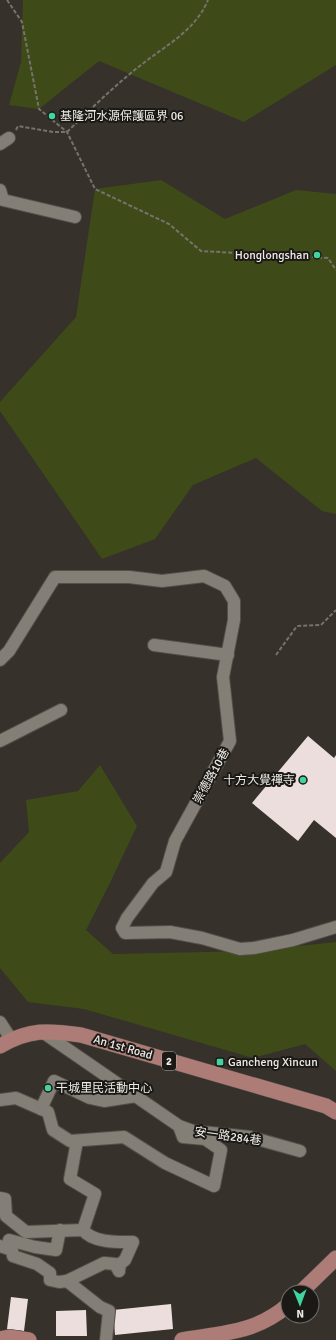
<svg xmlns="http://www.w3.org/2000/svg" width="336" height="1340" viewBox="0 0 336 1340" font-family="Signika,'Noto Sans TC',sans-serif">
<rect width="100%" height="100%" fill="#36312a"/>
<g fill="#3e4b18">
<path d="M23,0H336V65L244,122L99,61L39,109L9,105L21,62Z"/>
<path d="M161,180L225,219L296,190L336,194V514L322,511L256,458L193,485L155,539L102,559L0,411V402L76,317L95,189Z"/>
<path d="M100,765L137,826L109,885L86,930L113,954L251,951L336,942V1071L305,1044L253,1058L84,1009L28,1002L0,968V863L29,832L26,800L78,791Z"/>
</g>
<g fill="#ecdedc">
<path d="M308,736L334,758L336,755V838L314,820L298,841L252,803Z"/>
<path d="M11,1297L28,1299L24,1331L7,1329Z"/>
<path d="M171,1304L173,1329L115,1335L113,1310Z"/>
<path d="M86,1310L87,1336H56V1311Z"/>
</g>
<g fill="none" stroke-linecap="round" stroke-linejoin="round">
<g stroke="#535049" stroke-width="14">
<g id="minor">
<path d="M0,144L9,138"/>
<path d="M0,190L3,200L75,217"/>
<path d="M154,645L228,655"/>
<path d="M0,660L9,651L55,577H129L162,581L204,576L225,586L234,601V620L223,677L230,741L175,841L166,872L153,883L127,918L122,928L125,933L170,932L202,938L240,949L254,948L293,940L336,927"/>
<path d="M0,741L61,710"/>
<path d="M0,1022L11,1039"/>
<path d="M41,1031L179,1126L193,1131L250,1137L300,1151"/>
<path d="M0,1100L16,1098L48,1112L53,1130L70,1141L124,1137L165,1163L214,1186L221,1150L205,1139L183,1137L179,1126"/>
<path d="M41,1109L54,1081L90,1098L104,1101L136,1096"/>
<path d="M77,1141L70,1179L95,1194L83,1230"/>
<path d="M0,1198L5,1199L6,1216L26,1232L83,1230C93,1243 118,1242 133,1242L125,1260L120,1264L119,1271"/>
<path d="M9,1240L35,1247L56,1250L60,1230"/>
<path d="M0,1246L12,1250L13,1256L37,1264L50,1273V1280L59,1282L67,1281L100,1307L109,1311L106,1340"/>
<path d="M67,1281L104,1263L115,1264L119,1271"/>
</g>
</g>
<g stroke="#535049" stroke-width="16">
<g id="major">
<path d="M0,1046C29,1029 48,1030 81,1035L326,1106L336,1112"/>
<path d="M301,1292L336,1258"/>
<path d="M0,1339L9,1337L29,1340"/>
<path d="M182,1340C222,1333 256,1333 288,1305"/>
</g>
</g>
<g stroke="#76726c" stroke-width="2" stroke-dasharray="4 2" stroke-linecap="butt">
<path d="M7,0L22,22L39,109L67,132L95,189L169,224L201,251L328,258L336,270"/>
<path d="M16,130L18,126L53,132H67C91,109 115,85 141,65C166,45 195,31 208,0"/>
<path d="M276,655L297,626L321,625L336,610"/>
</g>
<use href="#minor" stroke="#847f76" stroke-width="12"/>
<use href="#major" stroke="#ae7c76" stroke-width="15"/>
</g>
<g fill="#42d4a0" stroke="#1b1916" stroke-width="1.5">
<circle cx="52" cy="116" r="4"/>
<circle cx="317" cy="255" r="4"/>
<circle cx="303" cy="780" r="4"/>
<rect x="216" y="1058" width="8" height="8" rx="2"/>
<circle cx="48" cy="1088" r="4"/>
</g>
<g text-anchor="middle" stroke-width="4" stroke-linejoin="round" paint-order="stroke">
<rect fill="#1b1916" stroke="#afaca8" stroke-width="1" x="162" y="1052" width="14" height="18" rx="3"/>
<g font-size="11" font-weight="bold" fill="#eeebe6">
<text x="169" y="1065">2</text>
</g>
<g font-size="12" fill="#eeebe6" stroke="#1b1916" text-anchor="start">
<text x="60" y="120">基隆河水源保護區界 06</text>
<text x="309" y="259" text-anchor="end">Honglongshan</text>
<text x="295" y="784" text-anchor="end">十方大覺禪寺</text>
<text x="228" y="1066">Gancheng Xincun</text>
<text x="56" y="1092">干城里民活動中心</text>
</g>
<g font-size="12" fill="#eeebe6" stroke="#1b1916">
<text transform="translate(211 776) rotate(-61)" y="4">崇德路10巷</text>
<text transform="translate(123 1047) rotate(16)" y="4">An 1st Road</text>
<text transform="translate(228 1136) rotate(8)" y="4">安一路284巷</text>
</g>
</g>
<g transform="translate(300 1304) rotate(179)"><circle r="19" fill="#1b1916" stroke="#6f6d69"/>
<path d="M0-3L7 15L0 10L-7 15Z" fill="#42d4a0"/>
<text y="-6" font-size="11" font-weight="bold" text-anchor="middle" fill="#eeebe6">N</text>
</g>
</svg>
